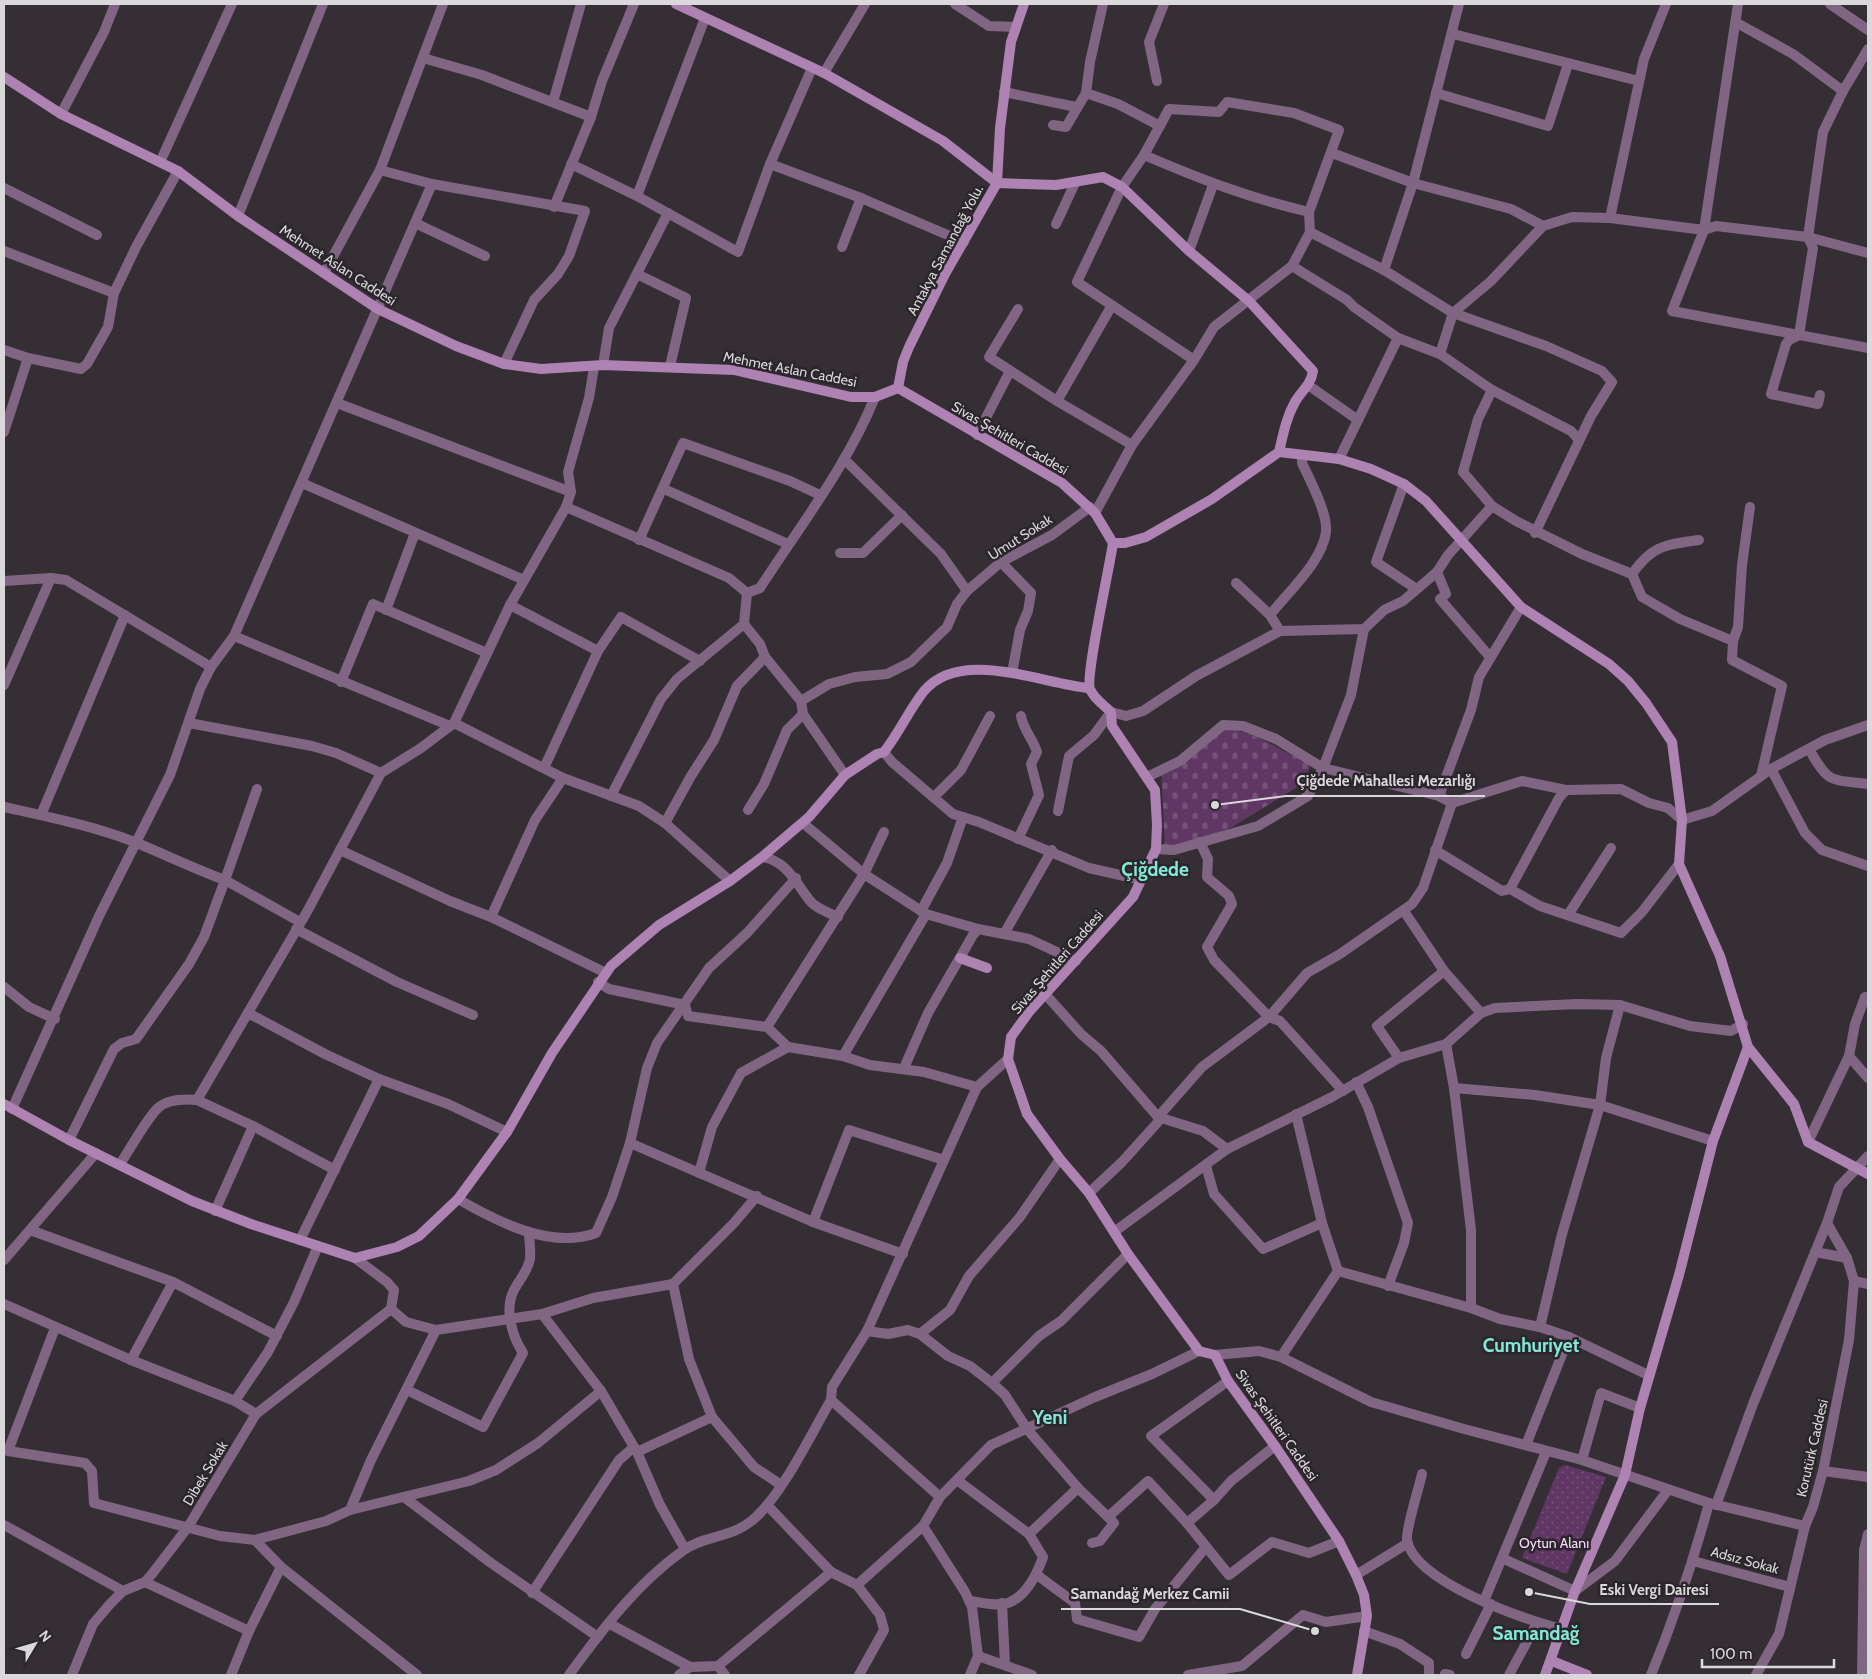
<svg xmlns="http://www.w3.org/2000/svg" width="1872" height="1679" viewBox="0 0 1872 1679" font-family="Cabin,sans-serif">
<defs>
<pattern id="cemetery-stones" width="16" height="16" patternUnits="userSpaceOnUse" patternTransform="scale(1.25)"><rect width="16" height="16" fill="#603665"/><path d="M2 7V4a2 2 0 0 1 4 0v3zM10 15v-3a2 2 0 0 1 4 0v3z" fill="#76527a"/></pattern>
<pattern id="park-dots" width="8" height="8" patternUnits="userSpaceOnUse" patternTransform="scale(1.25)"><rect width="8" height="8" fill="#603665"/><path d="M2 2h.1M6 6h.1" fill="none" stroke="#76527a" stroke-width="1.8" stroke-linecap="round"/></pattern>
</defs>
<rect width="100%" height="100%" fill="#352f35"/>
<path fill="url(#cemetery-stones)" d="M1224,730C1257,729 1281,754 1312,763L1302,784L1232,827L1200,842L1165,850L1161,765L1182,759Z"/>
<path fill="url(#park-dots)" d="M1565,1465L1606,1477L1567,1574L1522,1558L1559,1468Z"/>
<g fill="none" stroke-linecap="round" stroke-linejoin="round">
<g stroke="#816684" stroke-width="10">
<path d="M955,4L989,26L1016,27"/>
<path d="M1103,4L1090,62L1086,93L1118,104L1160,126"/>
<path d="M1738,4L1704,230L1672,311L1868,348"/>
<path d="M1830,4L1868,30"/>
<path d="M1737,23L1793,54L1843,91L1868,49"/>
<path d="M1453,34L1639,81"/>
<path d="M423,58L482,75L591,117"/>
<path d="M824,73L865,4"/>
<path d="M1157,81L1149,42L1164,4"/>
<path d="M1004,92L1076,107"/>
<path d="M1436,93L1548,126L1568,64"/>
<path d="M553,102L581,4"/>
<path d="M61,114L104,32L115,4"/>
<path d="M1053,125L1066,127L1086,93"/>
<path d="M1332,153L1413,183L1511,209L1543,226"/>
<path d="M1144,155C1200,179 1249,198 1309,212"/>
<path d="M161,160L232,4"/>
<path d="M571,164L637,196L738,252L770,164L812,68"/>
<path d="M770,164L861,198L964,242"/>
<path d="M380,170L432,184L585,211L569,256L558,274L534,300L504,364"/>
<path d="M4,188L97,235"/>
<path d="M637,196L705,18"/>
<path d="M554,207L591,117L602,81L634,4"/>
<path d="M238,216L323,4"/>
<path d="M1610,218L1644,59L1666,4"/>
<path d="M415,223L485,256"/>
<path d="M1056,224L1075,183"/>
<path d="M1310,232L1384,270L1453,313L1546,346L1602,371L1612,382L1591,416L1535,533"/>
<path d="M842,247L861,198"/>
<path d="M4,251L114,293"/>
<path d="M1189,251L1213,185"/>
<path d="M1292,266L1347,300L1354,307L1398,338L1440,354L1492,390L1478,419L1463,472L1492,506L1516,521L1582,554L1632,574L1642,597L1680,619L1733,641L1732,660L1782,686L1761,776"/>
<path d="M1384,270L1413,183L1459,4"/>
<path d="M324,273L380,170L443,4"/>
<path d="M637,274L686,298L670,366"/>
<path d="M1018,309L989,357L1057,401L1132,445"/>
<path d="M1799,335L1813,248L1808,237L1823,132L1843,91"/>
<path d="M1799,335L1789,340L1786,344L1771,394L1818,404L1820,395"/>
<path d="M4,350L28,358L81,369L87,364L108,327L114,293L136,247L178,171"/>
<path d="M1440,354L1453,313L1491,281L1543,226L1572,217L1610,218L1704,230L1716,226L1808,237L1868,253"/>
<path d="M603,365L609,328L668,213"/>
<path d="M1308,385L1358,420"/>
<path d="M1492,390L1571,431L1579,440"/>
<path d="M1057,401L1111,307"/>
<path d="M337,403L571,492"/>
<path d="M4,432L28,358"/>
<path d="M977,435L1010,371"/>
<path d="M844,459L941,554L967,591"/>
<path d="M1339,459L1398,338"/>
<path d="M302,483L524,580"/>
<path d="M1404,484L1376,562L1415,588"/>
<path d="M664,489L788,544"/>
<path d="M566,507L729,578L747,593"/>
<path d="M1095,513L1132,445L1194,360L1214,327L1292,266L1310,232L1309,212L1339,130L1294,113L1227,102L1219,112L1169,109L1144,155L1122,187L1077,282L1194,360"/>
<path d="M639,540L683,443L790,481L820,495"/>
<path d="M840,553H863L902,515"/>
<path d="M1001,562L1031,593L1028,611L1020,630L1012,673"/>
<path d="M1437,572L1446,594L1440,599L1490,657"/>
<path d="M1632,574C1653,544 1666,545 1699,540"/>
<path d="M4,581L51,578L66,580L211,667"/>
<path d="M1236,583L1270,615L1280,631"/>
<path d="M510,605L598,651"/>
<path d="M386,610L415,533"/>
<path d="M1270,615C1288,592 1322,562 1326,532C1328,514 1310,480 1302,463V455"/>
<path d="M744,624L760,644L765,657L801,701L803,714L845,775"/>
<path d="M234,636L450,726"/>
<path d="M1733,641L1738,627L1742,565L1750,507"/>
<path d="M341,682L373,604L487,653"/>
<path d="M4,685L51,578"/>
<path d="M801,701L829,684L855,677L887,674L911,662L947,627L957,604L967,591L1001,562L1052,535L1090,507"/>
<path d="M189,723L312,746L336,753L381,773"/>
<path d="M454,723L563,778L639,806L665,823L730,881"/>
<path d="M1809,749C1829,784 1829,779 1868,784"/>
<path d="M884,752L892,762L953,814L979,822L1089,868L1142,880"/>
<path d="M544,768L598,651L621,617L700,661"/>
<path d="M1771,769L1805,833L1822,850L1868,866"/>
<path d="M1147,777L1180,761L1223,725L1243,726L1276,739L1323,768L1439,796L1452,803L1522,781L1566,790L1621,789L1649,803L1668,808L1682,820L1712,811L1771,769L1825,740L1868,725"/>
<path d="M257,789L225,880L300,922"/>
<path d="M1566,790L1559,798L1510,889L1540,906L1621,933L1642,912L1679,864"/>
<path d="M611,796L661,699L677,679L744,624L747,593L760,588C800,526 847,466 875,397"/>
<path d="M1439,796L1471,710L1479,677L1521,607"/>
<path d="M934,797L961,770L990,716"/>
<path d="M4,807C49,817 94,826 137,843C166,855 195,869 225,880L204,937L189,964L136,1039L122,1043L114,1049L69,1140"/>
<path d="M748,810L764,784L787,730L803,714"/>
<path d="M1058,811L1069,756L1094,735L1111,712L1126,716L1143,711L1196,676L1280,631L1364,629L1384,610L1403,601L1437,572L1448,555L1492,506"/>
<path d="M41,815L125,615"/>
<path d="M665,823L691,776L714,740L737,686L765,657"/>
<path d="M803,823L864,874L884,832"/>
<path d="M1018,839L1039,795L1031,764L1037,752C1033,739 1023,729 1021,716"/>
<path d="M1200,842L1208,859L1207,877L1229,896L1232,904L1207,947L1214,960L1269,1017L1280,1021L1343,1091"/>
<path d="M1156,849L1174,850L1258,826L1308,796L1323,768L1351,695L1364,629"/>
<path d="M340,850L450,901L491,917L606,973"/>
<path d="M1435,850L1502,891L1510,889"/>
<path d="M762,857C788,861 796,884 811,902C817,909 830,913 838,917"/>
<path d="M921,911L947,863L963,817"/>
<path d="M1404,911L1444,971L1481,1013"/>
<path d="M1568,915L1611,848"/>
<path d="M491,917L535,820L563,778"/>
<path d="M296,929L397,982L473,1015"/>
<path d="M1004,934L1029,939L1076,961"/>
<path d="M598,982L609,989L685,1005L688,1016L767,1027L788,1047L843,1056L870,1065L924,1072L977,1087L1008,1059"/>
<path d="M4,987L29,1007L55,1019"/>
<path d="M1046,995L1081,1034L1101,1051L1158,1117L1203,1131L1227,1149"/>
<path d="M248,1013L325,1054L379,1079L448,1104L507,1132"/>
<path d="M767,1027L864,874L926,914L978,929L1004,934L1052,850"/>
<path d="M1446,1044L1454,1088L1471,1230V1308"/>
<path d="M843,1056L926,914"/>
<path d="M1849,1056L1868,1078"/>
<path d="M1399,1058L1377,1026L1444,971"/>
<path d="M904,1068L928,1013L973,935L978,929"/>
<path d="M1356,1082L1368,1107L1408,1223L1404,1243L1388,1286"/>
<path d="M1454,1088L1535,1095L1600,1105L1713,1141"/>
<path d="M197,1100L253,1126L335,1170"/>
<path d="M12,1109L100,914L170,775L200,689L211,667L234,636L432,184"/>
<path d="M1808,1142L1849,1056L1855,1024L1865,997L1868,998"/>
<path d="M630,1143L813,1222L903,1254"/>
<path d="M120,1164C129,1151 147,1118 158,1108C168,1099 185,1099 197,1100L308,910L381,773L421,748L454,723L510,605L566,507L571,492L568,472L589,398L594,367"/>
<path d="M1206,1166L1214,1194L1263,1249L1322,1223"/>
<path d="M699,1173L712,1127L741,1073L788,1047"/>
<path d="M1089,1193L1122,1162L1158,1122V1117L1202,1067L1269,1017L1307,973L1340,954L1412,904L1423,888L1452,803"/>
<path d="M458,1199C496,1221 551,1250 596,1233L612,1197L630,1143L647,1068L657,1043L709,968L747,933L796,878"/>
<path d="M215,1211L253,1126"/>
<path d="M813,1222L849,1130L944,1160"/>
<path d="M30,1230L173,1282L131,1360"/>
<path d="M1114,1232L1227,1149L1332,1097L1399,1058L1446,1044L1481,1013L1495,1008L1577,1004L1620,1005L1690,1026L1731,1031L1743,1024"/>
<path d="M300,1240L379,1079"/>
<path d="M1815,1252L1847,1258"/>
<path d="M355,1258L387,1282L394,1290L391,1309L406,1322L436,1330L542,1314L593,1298L673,1284L733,1224L757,1196"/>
<path d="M4,1260L96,1153"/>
<path d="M1338,1271L1471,1308L1500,1319L1540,1327L1569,1337L1648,1375"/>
<path d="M1854,1281L1868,1284"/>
<path d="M173,1282L277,1336"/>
<path d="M673,1284L689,1359L712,1417L754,1467L781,1485"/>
<path d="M4,1304L131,1360L235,1401L256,1414"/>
<path d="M542,1314L601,1391L637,1452L660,1505L685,1549"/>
<path d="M1540,1327L1562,1234L1600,1105L1606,1058L1620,1005"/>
<path d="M55,1328L8,1451L85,1463L92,1471L94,1503L220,1536L255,1540L326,1521L350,1510L469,1481L496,1470L538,1443L601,1391"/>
<path d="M867,1331L888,1334L908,1330L920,1334L948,1356L970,1366L992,1383L1005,1395L1027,1429L1078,1488L1108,1517L1148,1481L1187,1523L1229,1575L1272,1542L1309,1553L1339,1541"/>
<path d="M920,1334L950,1310L969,1276L1020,1217L1060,1159"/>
<path d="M1215,1355L1259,1351L1281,1357L1371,1402L1464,1429L1582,1460L1709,1503L1805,1526"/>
<path d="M1281,1357L1338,1271L1322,1223L1296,1114"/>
<path d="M992,1383L1039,1336L1061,1321L1128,1254"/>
<path d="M407,1390L483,1427L523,1353C512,1336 504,1309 514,1290C519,1280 528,1271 530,1259C531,1250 529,1240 529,1232"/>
<path d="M831,1400L940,1497"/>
<path d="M235,1401L268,1352L294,1302L318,1246"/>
<path d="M1526,1445L1569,1337"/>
<path d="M637,1452L712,1417"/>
<path d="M1582,1460L1601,1393L1640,1408"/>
<path d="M1823,1471L1868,1477"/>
<path d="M1422,1474C1419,1488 1405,1531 1407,1541C1416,1582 1524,1620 1562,1629"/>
<path d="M957,1480L1029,1534L1043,1557C1037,1574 1027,1596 1008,1603C997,1607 981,1602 969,1601"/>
<path d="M404,1497L491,1563L598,1637"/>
<path d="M1214,1500L1151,1436L1228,1381"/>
<path d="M767,1505L831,1572L857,1585L880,1615L884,1630L859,1675"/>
<path d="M1716,1505L1753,1404L1827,1223L1839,1187L1868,1156"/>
<path d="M350,1510L371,1460L436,1330"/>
<path d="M1187,1523L1214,1500L1231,1481L1275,1446"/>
<path d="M4,1525L123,1591"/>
<path d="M923,1526L965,1592L972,1607L978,1656L970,1675"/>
<path d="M1029,1534L1078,1488"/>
<path d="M255,1540L281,1567L417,1675"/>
<path d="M1092,1543L1100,1541L1114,1523L1108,1517"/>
<path d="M1504,1559L1575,1591L1615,1561L1668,1490"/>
<path d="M1693,1561L1790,1587"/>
<path d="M1037,1575L1075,1603L1077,1619L1139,1637L1155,1609L1205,1548"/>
<path d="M1356,1575L1408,1543"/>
<path d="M145,1582L249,1631"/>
<path d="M857,1585L923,1526L940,1497L991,1445L1095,1397L1152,1374L1199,1351"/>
<path d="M532,1593L619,1460L634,1447"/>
<path d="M1484,1601L1546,1452"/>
<path d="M1002,1603L1005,1665"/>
<path d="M610,1624L690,1667L718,1666L831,1572"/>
<path d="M1364,1631L1400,1644L1429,1663V1675"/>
<path d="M1466,1654L1491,1604"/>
<path d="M978,1656L1032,1675"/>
<path d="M718,1666L725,1675"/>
<path d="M1445,1674L1450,1675"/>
<path d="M72,1675L93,1624L110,1604L123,1591L145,1582L152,1574L188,1527L256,1414L391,1309"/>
<path d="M231,1675L249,1631L281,1567"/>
<path d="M569,1675C601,1631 638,1582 684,1550C704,1535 732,1539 755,1518C783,1493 811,1434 831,1400L832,1387L867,1331L977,1087"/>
<path d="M679,1675L690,1667"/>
<path d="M1188,1675L1242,1666L1303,1615L1326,1622L1367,1616"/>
<path d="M1509,1675L1537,1623"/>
<path d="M1651,1675C1674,1619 1693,1562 1709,1503"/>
<path d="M1756,1675L1779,1634L1805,1526L1813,1507L1823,1471L1849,1340L1854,1281L1847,1258L1827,1223"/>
<path d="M1862,1675L1864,1550L1868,1534"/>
</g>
<g stroke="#ae82b2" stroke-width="10">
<path d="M676,4L824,73L943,141L997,183L1056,185L1103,177L1122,187L1189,251L1249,301L1313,371C1311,385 1301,391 1295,402C1286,418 1283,435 1279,452"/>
<path d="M4,77L61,114L178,171L238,216L378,309L456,346L504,364L541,369L603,365L734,370L851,397H875L898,388"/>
<path d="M898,388L1062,483L1095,513L1113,543C1110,566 1085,676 1090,689C1094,699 1104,705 1111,712L1112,726L1155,790L1157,825L1156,849L1133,897L1029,1012L1011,1037L1008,1059L1027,1114L1060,1159L1089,1193L1128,1254L1199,1351L1215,1355L1228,1381L1275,1446L1339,1541L1356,1575L1364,1595L1367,1616L1357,1675"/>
<path d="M898,388L903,362L909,347L945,274L997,183L1000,128L1011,42L1024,4"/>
<path d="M1113,543H1125L1146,537L1212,499L1279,452L1339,459L1371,469L1404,484L1426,501L1521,607L1609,664L1628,681L1646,703L1672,742L1682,820L1679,864L1720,956L1748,1047L1794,1104L1808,1142L1868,1174"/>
<path d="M960,958L987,968"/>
<path d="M4,1104L69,1140L192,1201L251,1224L355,1258L397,1247L419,1236L458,1199L507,1132L552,1053L611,966L659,925L730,881L762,857L809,817L845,775L877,754L884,752C899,733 909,710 924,691C961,647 1042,684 1089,688"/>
<path d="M1552,1661L1587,1675"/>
<path d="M1545,1675L1575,1591L1625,1475L1640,1408L1679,1275L1713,1141L1748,1047"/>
</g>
</g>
<g text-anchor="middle" stroke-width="5" stroke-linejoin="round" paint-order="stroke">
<g font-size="14" fill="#dbd8db" stroke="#2b262b">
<text transform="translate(945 250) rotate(-62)" y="5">Antakya Samandağ Yolu.</text>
<text transform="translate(338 265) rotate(33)" y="5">Mehmet Aslan Caddesi</text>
<text transform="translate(790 369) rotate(11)" y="5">Mehmet Aslan Caddesi</text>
<text transform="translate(1010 438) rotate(30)" y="5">Sivas Şehitleri Caddesi</text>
<text transform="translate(1020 537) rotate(-32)" y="5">Umut Sokak</text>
<text transform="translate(1057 962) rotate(-49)" y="5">Sivas Şehitleri Caddesi</text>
<text transform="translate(1277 1425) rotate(55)" y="5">Sivas Şehitleri Caddesi</text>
<text transform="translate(1812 1448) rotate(-77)" y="5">Korutürk Caddesi</text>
<text transform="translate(205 1473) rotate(-59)" y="5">Dibek Sokak</text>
<text transform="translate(1745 1560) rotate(15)" y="5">Adsız Sokak</text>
</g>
<g font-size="14" fill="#f8d6fb" stroke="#2b262b">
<text x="1554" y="1548">Oytun Alanı</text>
</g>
<g font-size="19" font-weight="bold" fill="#83e9d6" stroke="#2b262b">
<text x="1155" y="876">Çiğdede</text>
<text x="1531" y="1352">Cumhuriyet</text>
<text x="1050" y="1424">Yeni</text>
<text x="1536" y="1640">Samandağ</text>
</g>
</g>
<path fill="none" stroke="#dbd8db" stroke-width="2" d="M1215 805L1286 796H1485M1529 1592L1590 1604H1719M1315 1631L1240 1609H1061"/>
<g fill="#dbd8db" stroke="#2b262b" stroke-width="2">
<circle cx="1215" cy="805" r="5"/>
<circle cx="1529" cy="1592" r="5"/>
<circle cx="1315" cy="1631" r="5"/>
</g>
<g font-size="15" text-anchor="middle" font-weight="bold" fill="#dbd8db" stroke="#2b262b" stroke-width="5" stroke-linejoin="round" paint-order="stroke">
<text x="1386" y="786">Çiğdede Mahallesi Mezarlığı</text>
<text x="1654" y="1595">Eski Vergi Dairesi</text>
<text x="1150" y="1599">Samandağ Merkez Camii</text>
</g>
<rect width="1872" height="1679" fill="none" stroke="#dbd8db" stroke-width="10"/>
<g transform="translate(35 1644) rotate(52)" stroke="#2b262b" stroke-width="4" paint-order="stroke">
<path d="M0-4L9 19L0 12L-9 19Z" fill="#dbd8db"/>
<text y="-8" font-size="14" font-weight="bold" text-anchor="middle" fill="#dbd8db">N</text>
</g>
<path d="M1702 1659v8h132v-8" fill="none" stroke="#dbd8db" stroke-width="2.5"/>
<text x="1710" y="1659" font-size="15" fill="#dbd8db" stroke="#2b262b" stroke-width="4" paint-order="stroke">100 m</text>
</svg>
